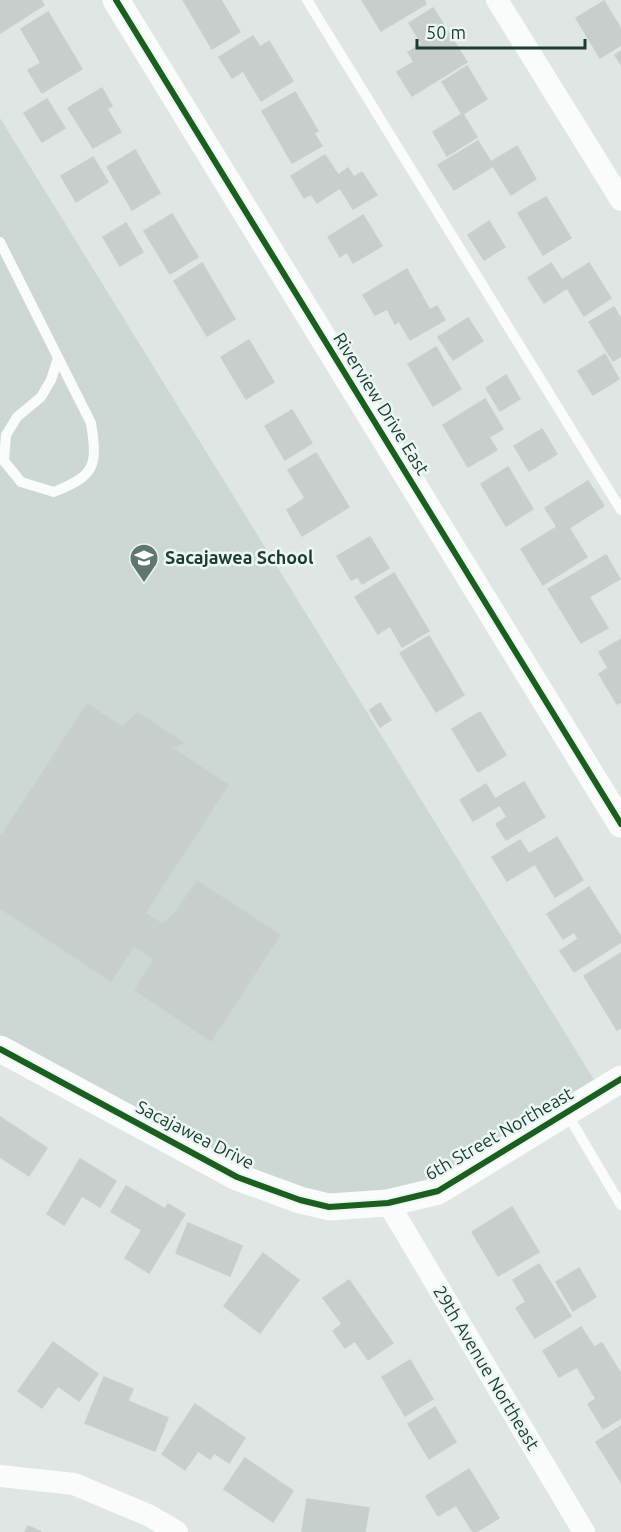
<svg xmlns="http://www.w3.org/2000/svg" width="621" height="1532" viewBox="0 0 621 1532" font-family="Ubuntu,sans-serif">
<rect width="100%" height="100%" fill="#e0e6e4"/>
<path fill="#cdd8d4" d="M0,118L601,1091L438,1191L329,1207L0,1047Z"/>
<g fill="#c7cecb" stroke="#c8cfcd" stroke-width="1.5">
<path d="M0,0H41L44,5L0,33Z"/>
<path d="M183,0H221L240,32L212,49Z"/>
<path d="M362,0H424L426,4L381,31Z"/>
<path d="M604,1L621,29V45L600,58L576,18Z"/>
<path d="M433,8L467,62L412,96L397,72L414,62L408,52L422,44L409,23Z"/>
<path d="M48,12L82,69L42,93L28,70L41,63L21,29Z"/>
<path d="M253,36L260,47L269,41L293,81L261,101L243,71L232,78L219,57Z"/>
<path d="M621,51V65L615,55Z"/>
<path d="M467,66L487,99L463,114L477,137L447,156L433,132L462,114L442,82Z"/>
<path d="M102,88L112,106L107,109L121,132L93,148L68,108Z"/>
<path d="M295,92L318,131L314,133L322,146L292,163L262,111Z"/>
<path d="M47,99L65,128L42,142L24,113Z"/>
<path d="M478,141L491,162L517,146L536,179L511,195L493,166L454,190L438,165Z"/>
<path d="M135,150L160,193L132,210L107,167Z"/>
<path d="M325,155L338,175L348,168L354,177L362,172L377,195L353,209L340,188L317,203L311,194L304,198L291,176Z"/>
<path d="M93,157L108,182L76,202L61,176Z"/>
<path d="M546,197L571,238L543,255L518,213Z"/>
<path d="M172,214L198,257L170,274L144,231Z"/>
<path d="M363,215L382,246L353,263L347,252L340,257L328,237Z"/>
<path d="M489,221L505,247L484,260L468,235Z"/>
<path d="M126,223L143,252L120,266L103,237Z"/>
<path d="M202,263L235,319L207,336L174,281Z"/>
<path d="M551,263L562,280L589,263L611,298L584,316L567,288L544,303L528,278Z"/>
<path d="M407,269L430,310L437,306L445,320L410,340L399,321L395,324L387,309L375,315L363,295Z"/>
<path d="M614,307L621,319V356L613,361L589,322Z"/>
<path d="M468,318L483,341L453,360L438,337Z"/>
<path d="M249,340L274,382L246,399L221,357Z"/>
<path d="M436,347L461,389L433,406L408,364Z"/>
<path d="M605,354L619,379L593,395L578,371Z"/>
<path d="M506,375L520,399L500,411L486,388Z"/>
<path d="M485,399L503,429L489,437L497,450L468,467L443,425Z"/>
<path d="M292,410L312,443L285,460L265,426Z"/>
<path d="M542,429L557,454L529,471L514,446Z"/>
<path d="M316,453L349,507L302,536L287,510L305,498L288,470Z"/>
<path d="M508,467L533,509L506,526L481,484Z"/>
<path d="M588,481L604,506L569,528L587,557L543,585L521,549L557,527L545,508Z"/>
<path d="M370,537L389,568L362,584L358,577L351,580L337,556Z"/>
<path d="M606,555L620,579L589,597L608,628L581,643L548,589Z"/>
<path d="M394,573L429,631L402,647L390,626L378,634L355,597Z"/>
<path d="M429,636L464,695L436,712L400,653Z"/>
<path d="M621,639V702L617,704L599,674L608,668L599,652Z"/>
<path d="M380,703L391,720L380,727L370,710Z"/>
<path d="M87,704L122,727L138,713L183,743L172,748L228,785L145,913L162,924L175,913L197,881L280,935L211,1041L135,990L154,959L134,946L111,981L0,908V834L2,835Z"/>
<path d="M480,712L506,755L478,772L452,729Z"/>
<path d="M524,782L545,817L506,840L496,824L507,817L500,805L473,821L460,800L486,784L495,799Z"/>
<path d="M557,837L583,880L555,897L535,864L507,881L492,857L520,840L529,854Z"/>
<path d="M589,887L621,937V942L574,972L560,951L578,939L574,932L563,939L547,914Z"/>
<path d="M621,953V1028L617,1030L584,976Z"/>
<path d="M0,1117L47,1148L29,1176L0,1157Z"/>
<path d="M80,1159L116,1181L100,1207L82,1196L64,1225L47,1214Z"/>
<path d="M126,1186L165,1209L168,1204L185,1214L149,1273L125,1258L142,1230L111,1212Z"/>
<path d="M512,1207L539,1252L498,1276L472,1232Z"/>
<path d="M188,1223L242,1246L230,1276L176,1253Z"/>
<path d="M263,1253L299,1280L260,1333L224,1306Z"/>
<path d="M539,1264L571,1316L535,1338L516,1308L526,1302L513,1280Z"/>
<path d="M579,1268L596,1297L573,1311L556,1282Z"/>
<path d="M349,1280L393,1343L368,1360L355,1341L345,1348L333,1331L342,1324L323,1298Z"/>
<path d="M581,1327L594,1347L602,1343L621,1374V1418L603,1429L588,1404L596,1399L577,1367L559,1377L543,1351Z"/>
<path d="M53,1342L98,1374L79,1401L58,1386L42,1408L18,1391Z"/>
<path d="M410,1360L433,1399L405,1416L382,1377Z"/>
<path d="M104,1377L133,1389L128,1401L168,1418L155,1451L85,1423Z"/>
<path d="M195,1404L245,1438L229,1463L214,1453L210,1459L198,1451L185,1470L162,1454Z"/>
<path d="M435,1407L456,1442L429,1459L408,1424Z"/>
<path d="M621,1426V1482L596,1442Z"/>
<path d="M245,1458L293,1491L273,1522L224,1489Z"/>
<path d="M469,1469L499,1518L476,1532H473L456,1505L438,1516L426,1496Z"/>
<path d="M307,1499L369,1508L365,1532H302Z"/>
<path d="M28,1526L41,1532H25Z"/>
</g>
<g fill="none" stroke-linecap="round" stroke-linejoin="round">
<g stroke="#fafbfb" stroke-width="10">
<path d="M307,0L621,510"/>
<path d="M0,242L91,423C98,467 95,475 54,492L21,482L4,461L6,435L17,417L41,397L51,380L58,358"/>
<path d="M566,1112L621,1205"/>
</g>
<g stroke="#fafbfb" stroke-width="22">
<path d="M497,0L621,200"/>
<path d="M388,1203L584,1532"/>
<path d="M0,1476L74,1484L150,1516L177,1532"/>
</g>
<g stroke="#fafbfb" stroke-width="27">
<path d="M116,0L621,824"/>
<path d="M0,1049L237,1177L300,1200L329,1207L388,1203L438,1191L621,1079"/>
</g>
<g stroke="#ecf7f2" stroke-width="10">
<g id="cycleway">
<path d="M116,0L621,824"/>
<path d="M0,1049L237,1177L300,1200L329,1207L388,1203L438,1191L621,1079"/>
</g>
</g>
<use href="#cycleway" stroke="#1b5e20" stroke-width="6"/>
</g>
<defs>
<g id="school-pin" transform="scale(1.5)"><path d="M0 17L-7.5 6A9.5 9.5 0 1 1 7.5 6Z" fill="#617772" stroke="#ecf7f2"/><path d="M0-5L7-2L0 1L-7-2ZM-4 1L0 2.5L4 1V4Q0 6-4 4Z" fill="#fff"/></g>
</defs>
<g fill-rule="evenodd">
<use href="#school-pin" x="144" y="558"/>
</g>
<g text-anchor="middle" stroke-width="5" stroke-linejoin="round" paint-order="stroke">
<g font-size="18" fill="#1c3b35" stroke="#ecf7f2">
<text transform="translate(381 404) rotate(58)" y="6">Riverview Drive East</text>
<text transform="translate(499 1134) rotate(-30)" y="6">6th Street Northeast</text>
<text transform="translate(195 1135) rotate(27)" y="6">Sacajawea Drive</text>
<text transform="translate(486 1368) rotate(59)" y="6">29th Avenue Northeast</text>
</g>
<g font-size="18" font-weight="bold" fill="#1c3b35" stroke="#ecf7f2" text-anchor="start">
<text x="165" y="564">Sacajawea School</text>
</g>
</g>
<path d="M417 39v9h168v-9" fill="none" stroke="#1c3b35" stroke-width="3"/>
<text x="426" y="39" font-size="18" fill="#1c3b35" stroke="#ecf7f2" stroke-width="4.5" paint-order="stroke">50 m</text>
</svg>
